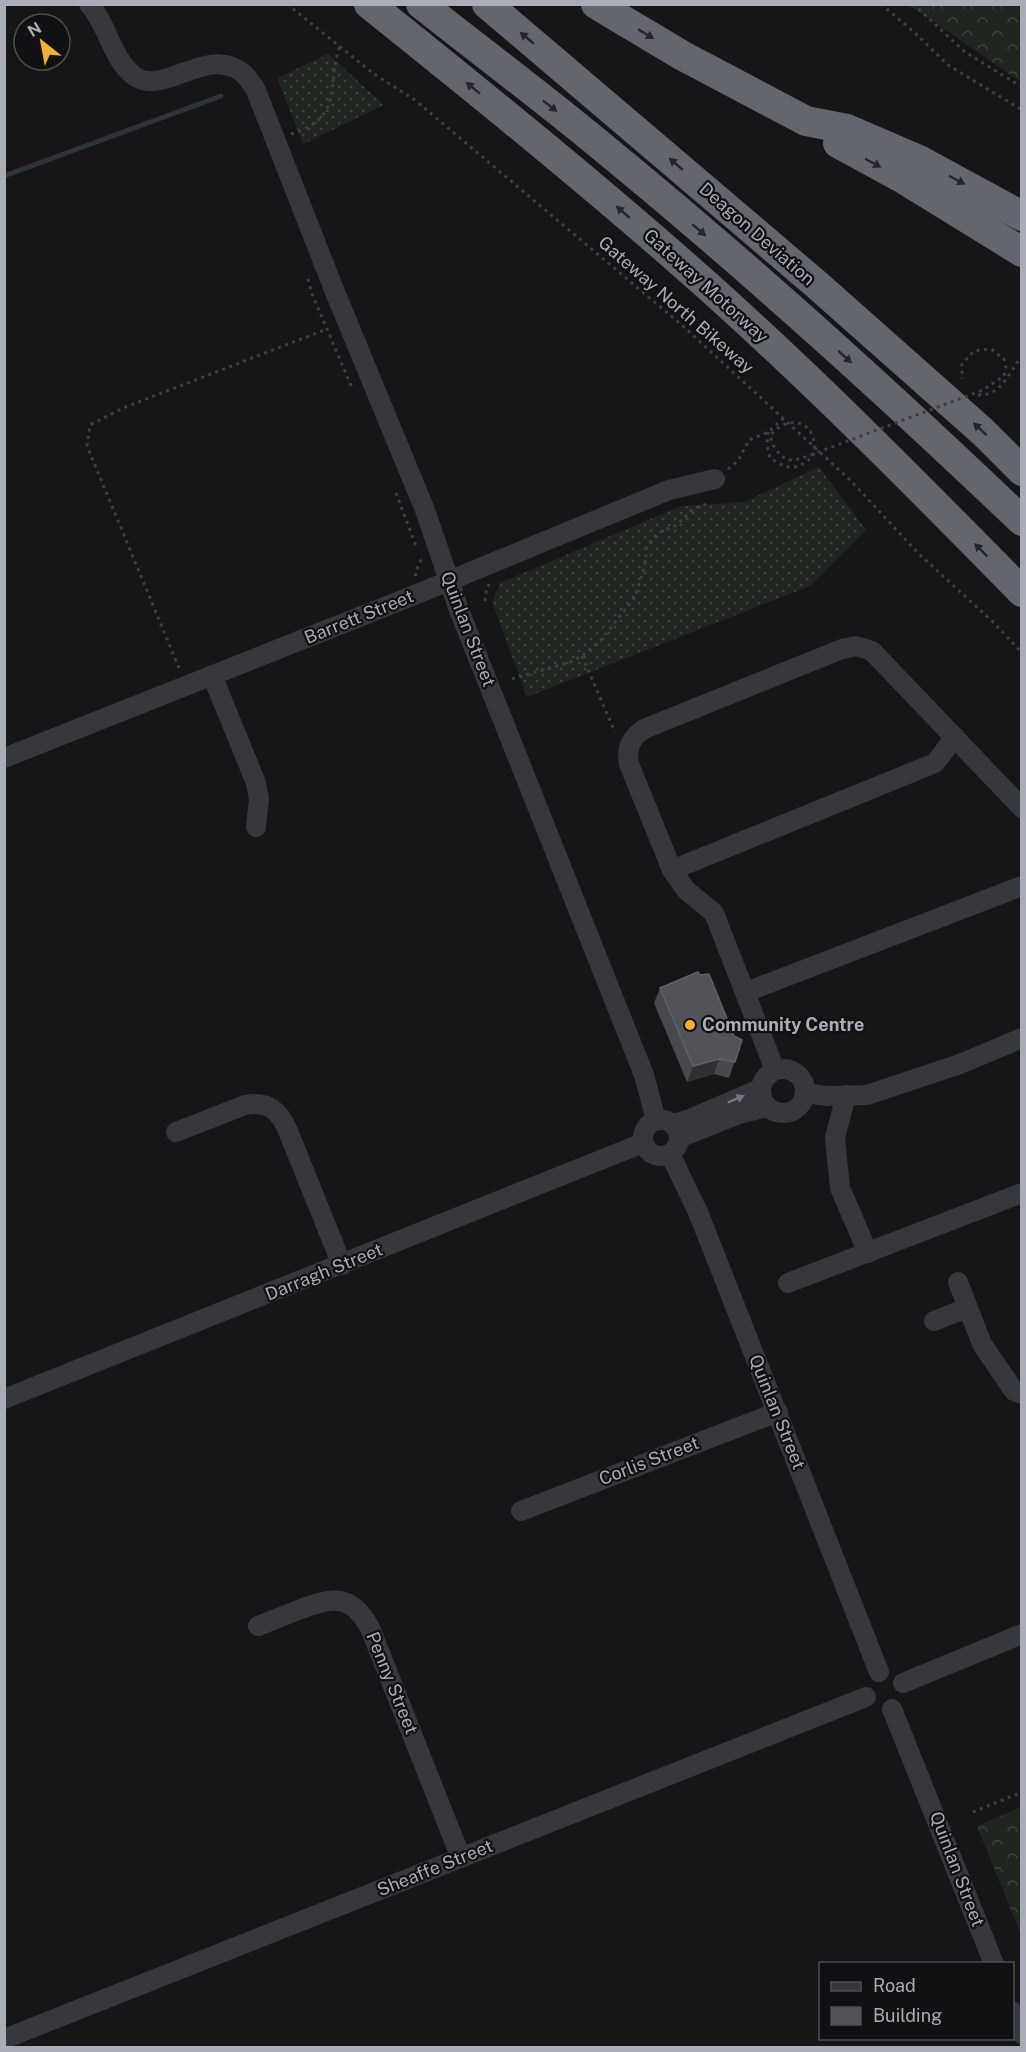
<svg xmlns="http://www.w3.org/2000/svg" width="1026" height="2052" viewBox="0 0 1026 2052" font-family="'Public Sans',sans-serif">
<defs>
<pattern id="grass-dots" width="8" height="8" patternUnits="userSpaceOnUse" patternTransform="scale(1.5)"><rect width="8" height="8" fill="#1e261f"/><path d="M2 2h.1M6 6h.1" fill="none" stroke="#3c433d" stroke-width="1.8" stroke-linecap="round"/></pattern>
<pattern id="forest-crowns" width="20" height="18" patternUnits="userSpaceOnUse" patternTransform="scale(1.5)"><rect width="20" height="18" fill="#1e261f"/><path d="M2 6a3 3 0 1 1 6 0M12 15a3 3 0 1 1 6 0" fill="none" stroke="#3c433d"/></pattern>
</defs>
<rect width="100%" height="100%" fill="#161618"/>
<g fill="url(#grass-dots)">
<path d="M328,54L384,105L303,144L277,78Z"/>
<path d="M819,467L866,530L810,586L527,697L492,602L500,583L681,506L744,502Z"/>
</g>
<g fill="url(#forest-crowns)">
<path d="M909,5H1021V82Z"/>
<path d="M1021,1807V1935L977,1826Z"/>
</g>
<g fill="none" stroke-linecap="round" stroke-linejoin="round">
<path stroke="#2c353c" stroke-width="5" d="M4,176L221,96"/>
<g stroke="#3d3f44" stroke-width="3" stroke-dasharray="3 4.5" stroke-linecap="butt">
<path d="M287,4L374,74L415,100L684,327L850,480L918,553L993,622L1022,653"/>
<path d="M881,4L915,33L948,65L1022,110"/>
<path d="M913,4L965,52L1022,87"/>
<path d="M291,134C346,116 325,87 340,46"/>
<path d="M308,279L312,294L353,390"/>
<path d="M978,395C1002,396 1009,372 1022,356"/>
<path d="M768,432L767,445L770,458C789,470 796,471 813,456"/>
<path d="M728,469L738,461L749,440L768,432L783,419"/>
<path d="M396,493L416,546"/>
<path d="M416,576L415,573L421,560L420,557"/>
<path d="M485,601L486,592L489,584"/>
<path d="M582,656L615,732"/>
<path d="M179,668L87,446L90,425L123,408L327,329"/>
<path d="M512,679L570,662L582,656L601,640L635,597L645,565L647,546L658,533L677,525L693,509L709,503"/>
<path d="M973,1812L1022,1792"/>
</g>
<g stroke="#37383d" stroke-width="20">
<path d="M89,4C108,25 111,57 133,75C163,99 205,44 243,73C248,77 251,84 255,88L335,292L425,510L459,610L644,1075L656,1120"/>
<path d="M212,675L256,783L259,799L256,827"/>
<path d="M4,758L422,592L669,490L715,479"/>
<path d="M672,870L935,763L955,737"/>
<path d="M746,992L1022,886"/>
<circle cx="783" cy="1091" r="22"/>
<path d="M775,1070L714,913L686,890L672,870L629,764C626,747 631,738 644,729L842,649L856,646L872,651L1022,808"/>
<path d="M805,1093L827,1096L867,1095L960,1064L1022,1038"/>
<path d="M846,1095L835,1138L840,1188L868,1253"/>
<circle cx="661" cy="1138" r="18"/>
<path d="M673,1124L690,1119L760,1089"/>
<path d="M176,1132L245,1105C268,1101 279,1110 288,1131L342,1265"/>
<path d="M679,1138L739,1114L767,1107"/>
<path d="M670,1154L698,1212L879,1672"/>
<path d="M958,1282L982,1344L1014,1391L1022,1394"/>
<path d="M788,1283L1022,1193"/>
<path d="M934,1321L967,1308"/>
<path d="M4,1399L643,1143"/>
<path d="M521,1511L778,1412"/>
<path d="M258,1626C272,1621 285,1615 298,1610C332,1597 351,1593 370,1628L461,1858"/>
<path d="M903,1683L1022,1634"/>
<path d="M892,1709L994,1964"/>
<path d="M1012,2011L1022,2034"/>
<path d="M4,2039L866,1697"/>
</g>
<g stroke="#63666e" stroke-width="30">
<path d="M369,4C485,97 600,190 710,288C818,385 920,488 1022,592"/>
<path d="M421,4C483,53 546,100 606,150C750,268 888,393 1022,521"/>
<path d="M487,4L816,284L983,432L1022,471"/>
<path d="M596,4L683,56L806,121L847,129L919,160L1022,216"/>
<path d="M838,143L902,178L1022,252"/>
</g>
<path stroke="#3d3f44" stroke-width="3" stroke-dasharray="3 4.5" stroke-linecap="butt" d="M813,456C821,424 790,410 770,436L773,445L780,455L788,460L800,459L983,390L1004,376L1006,367L1004,359L991,349L974,351L962,364V379"/>
</g>
<path fill="#47494d" d="M660,988L734,1036L742,1040L729,1078L714,1074L687,1082L654,1003Z"/>
<path fill="#2f3033" d="M719,1059L714,1074L687,1082L693,1066Z"/>
<path fill="#525359" stroke="#5f6168" stroke-width="1.5" d="M698,972L700,975L709,974L734,1036L742,1040L735,1062L719,1059L693,1066L660,988Z"/>
<defs><path id="oneway-solid" d="M-6-.8H1V-3.2L6.5 0L1 3.2V.8H-6Z" transform="scale(1.5)"/></defs>
<g fill="#26262a">
<use href="#oneway-solid" transform="translate(646 34) rotate(31)"/>
<use href="#oneway-solid" transform="translate(527 38) rotate(-140)"/>
<use href="#oneway-solid" transform="translate(473 88) rotate(-141)"/>
<use href="#oneway-solid" transform="translate(550 106) rotate(38)"/>
<use href="#oneway-solid" transform="translate(873 163) rotate(28)"/>
<use href="#oneway-solid" transform="translate(676 164) rotate(-139)"/>
<use href="#oneway-solid" transform="translate(957 180) rotate(28)"/>
<use href="#oneway-solid" transform="translate(623 212) rotate(-139)"/>
<use href="#oneway-solid" transform="translate(699 230) rotate(41)"/>
<use href="#oneway-solid" transform="translate(845 357) rotate(42)"/>
<use href="#oneway-solid" transform="translate(980 429) rotate(-137)"/>
<use href="#oneway-solid" transform="translate(981 550) rotate(-134)"/>
</g>
<use fill="#757881" href="#oneway-solid" transform="translate(736 1099) rotate(-23)"/>
<circle fill="#f2b134" stroke="#111113" stroke-width="2" cx="690" cy="1025" r="6"/>
<g text-anchor="middle" stroke-width="4.5" stroke-linejoin="round" paint-order="stroke">
<g font-size="18" fill="#a8adb8" stroke="#111113">
<text transform="translate(757 234) rotate(41)" y="6">Deagon Deviation</text>
<text transform="translate(706 286) rotate(42)" y="6">Gateway Motorway</text>
<text transform="translate(676 305) rotate(41)" y="6">Gateway North Bikeway</text>
<text transform="translate(359 617) rotate(-22)" y="6">Barrett Street</text>
<text transform="translate(468 629) rotate(69)" y="6">Quinlan Street</text>
<text transform="translate(324 1272) rotate(-22)" y="6">Darragh Street</text>
<text transform="translate(777 1412) rotate(68)" y="6">Quinlan Street</text>
<text transform="translate(649 1461) rotate(-21)" y="6">Corlis Street</text>
<text transform="translate(392 1683) rotate(68)" y="6">Penny Street</text>
<text transform="translate(435 1868) rotate(-22)" y="6">Sheaffe Street</text>
<text transform="translate(957 1869) rotate(69)" y="6">Quinlan Street</text>
</g>
<g font-size="18" font-weight="bold" fill="#a8adb8" stroke="#111113" text-anchor="start">
<text x="702" y="1031">Community Centre</text>
</g>
</g>
<rect width="1026" height="2052" fill="none" stroke="#a8adb8" stroke-width="12"/>
<rect x="819" y="1962" width="195" height="78" fill="#111113" stroke="#4d4f55" stroke-width="1.5"/>
<rect x="831" y="1982" width="30" height="9" fill="#37383d" stroke="#4d4f55" stroke-width="1.5"/>
<text x="873" y="1992" font-size="18" fill="#a8adb8">Road</text>
<rect x="831" y="2007" width="30" height="18" fill="#525359" stroke="#4d4f55" stroke-width="1.5"/>
<text x="873" y="2022" font-size="18" fill="#a8adb8">Building</text>
<g transform="translate(42 42) rotate(329)"><circle r="28" fill="#111113" stroke="#4d4f55" stroke-width="1.5"/>
<path d="M0-4.5L10 22L0 15L-10 22Z" fill="#f2b134"/>
<text y="-9" font-size="16" font-weight="bold" text-anchor="middle" fill="#a8adb8">N</text>
</g>
</svg>
